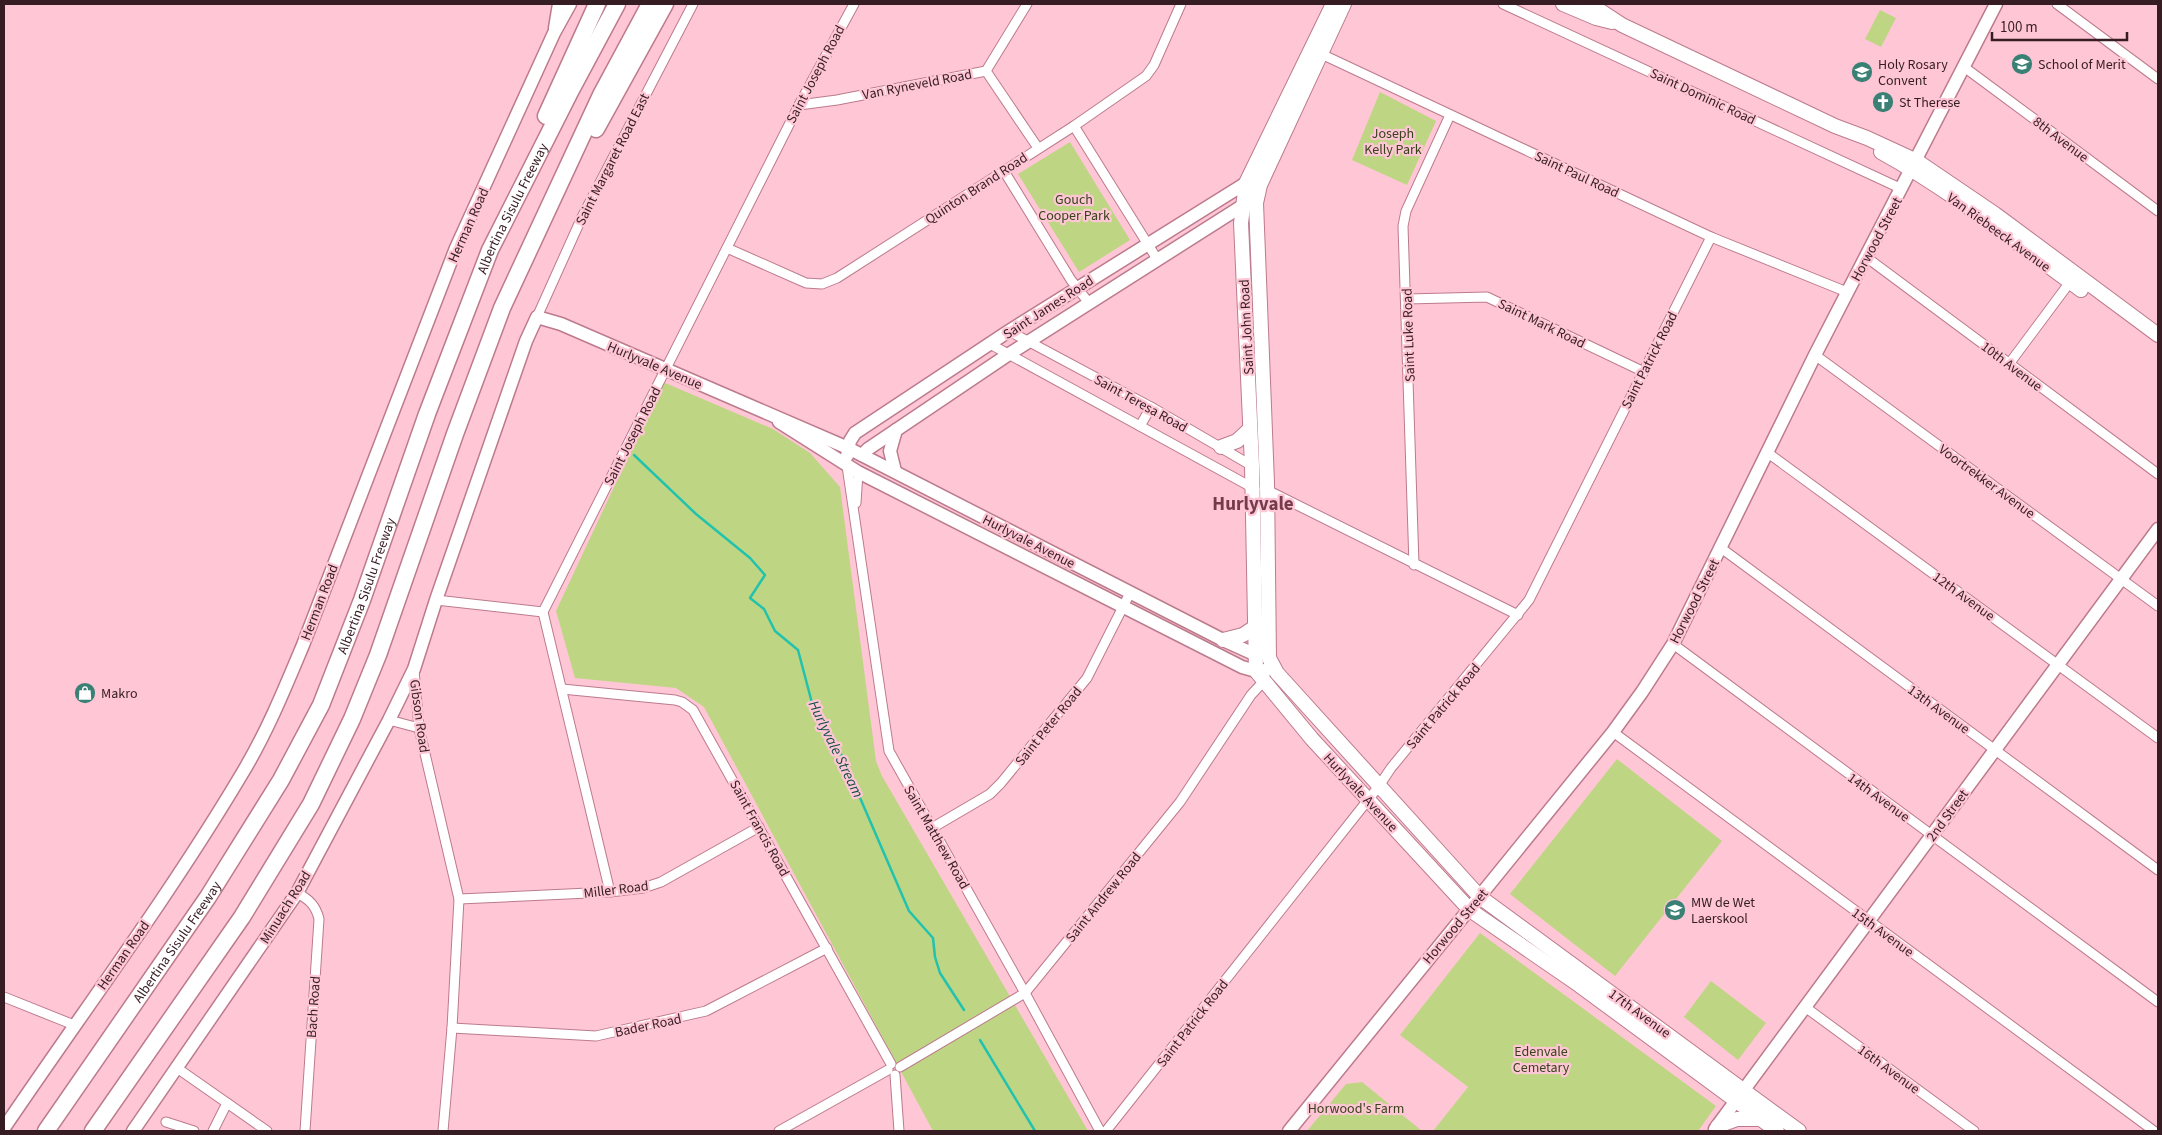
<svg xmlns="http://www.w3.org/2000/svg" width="2162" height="1135" viewBox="0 0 2162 1135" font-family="'Source Sans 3',sans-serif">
<rect width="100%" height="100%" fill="#ffc6d5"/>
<g fill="#bed683">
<path d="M1880,10L1896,18L1881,47L1865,39Z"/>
<path d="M1380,92L1436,121L1407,185L1352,160Z"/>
<path d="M1070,142L1130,240L1079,272L1018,174Z"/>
<path d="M663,382L773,429L810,453L840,487L876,761L882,776L1088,1131H933L704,707L676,688L575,678L556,611Z"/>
<path d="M1617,759L1722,841L1615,976L1510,894Z"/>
<path d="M1480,933L1716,1106L1698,1131H1433L1468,1087L1400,1035Z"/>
<path d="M1711,981L1766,1023L1738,1060L1684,1017Z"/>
<path d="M1362,1082L1422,1131H1307L1346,1084Z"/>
</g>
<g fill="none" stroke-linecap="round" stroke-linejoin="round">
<g stroke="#22c2ae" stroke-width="2.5">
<path d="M634,455L696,514L750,558L765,575L750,598L764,609L775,631L798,650L812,703L835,740L909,911L933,938L935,957L940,973L964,1010"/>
<path d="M980,1040L1035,1131"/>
</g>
<g stroke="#bc7b8d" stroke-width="11">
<g id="street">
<path d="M1503,4L1902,189"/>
<path d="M2057,4L2158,79"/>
<path d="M1317,52L1711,237L1847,292"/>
<path d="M1964,67L2158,211"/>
<path d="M986,71L1038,148"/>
<path d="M799,105L837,100L986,71L1027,4"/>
<path d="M1074,126L1157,259"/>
<path d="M1004,171L1071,280L1089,303"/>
<path d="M727,248L806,283L822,284L837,278L1074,126L1146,76L1154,65L1181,4"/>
<path d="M1866,257L2158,474"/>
<path d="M1407,299L1487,297L1642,371"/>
<path d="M537,317L582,217L693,4"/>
<path d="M1009,331L1151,407L1254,467"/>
<path d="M990,344L1255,489"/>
<path d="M1815,355L2158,606"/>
<path d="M2009,364L2073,278"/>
<path d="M1140,426L1151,407"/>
<path d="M1768,453L2158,738"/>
<path d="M847,466L889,751L1025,993L1100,1131"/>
<path d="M1267,490L1518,615"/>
<path d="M856,503L858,472"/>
<path d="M1721,548L2158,870"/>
<path d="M1414,565L1403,226L1406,211L1450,115"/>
<path d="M436,600L543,612"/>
<path d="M1673,644L2158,1002"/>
<path d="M414,670L419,728L459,899L452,1028L443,1131"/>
<path d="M562,689L675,700L682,702L693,710L891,1064"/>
<path d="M389,720L419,728"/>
<path d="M1613,732L2154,1131"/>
<path d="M932,828L990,794L1001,783L1087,678L1130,593"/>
<path d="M610,892L543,612L799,105L854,4"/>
<path d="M297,893C309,899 316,906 319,919L305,1131"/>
<path d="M459,899L610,892L643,888L661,882L759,827"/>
<path d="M4,997L74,1025"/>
<path d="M1805,1007L1974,1131"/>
<path d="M452,1028L596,1036L706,1011L827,948"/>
<path d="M900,1067L1025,993L1180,802L1251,695L1263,682"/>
<path d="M177,1068L267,1131"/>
<path d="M895,1075L899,1131"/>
<path d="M166,1122L194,1131"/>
<path d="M213,1131L227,1103"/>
<path d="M779,1131L888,1070"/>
<path d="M1106,1131L1379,786L1391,768L1529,600L1711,237"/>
</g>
</g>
<g stroke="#bc7b8d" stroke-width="15">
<g id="secondary">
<path d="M555,28L559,4"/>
<path d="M779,422L858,472L1242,667L1256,671L1274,669"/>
<path d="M862,455L868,449L1009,354L1242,206L1251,204"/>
<path d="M847,456L850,441L855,433L1009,331L1246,183L1253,184"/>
<path d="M895,471L890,451L896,430"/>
<path d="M4,1128C84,1010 170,895 243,772C267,732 285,688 303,645L456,248L554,33L570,4"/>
<path d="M1715,1129L2158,529"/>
<path d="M133,1131L297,893L389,720L414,669L436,600L526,341L537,317L561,324L848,448L1223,640L1254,654L1263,652"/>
<path d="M1289,1131L1613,732L1642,692L1673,644L1815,355L1996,4"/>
</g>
</g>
<g stroke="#bc7b8d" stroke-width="16">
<g id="primary">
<path d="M1333,4L1246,183L1241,223L1252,465L1256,671L1312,739L1470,910L1579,985L1777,1131"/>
<path d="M1344,4L1260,185L1256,203L1267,483L1269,658L1277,673L1480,897L1799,1131"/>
<path d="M1563,4L1596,18L1612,22"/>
<path d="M1590,4L1622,25L1835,126L1867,138L1917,161L1995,214L2158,335"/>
<path d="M1881,152C1952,191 2016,243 2081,290"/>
<path d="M1221,447L1237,441L1250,429"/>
<path d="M1223,640L1243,635L1255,627"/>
<path d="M1718,1126L1737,1119H1759"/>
</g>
</g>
<g stroke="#bc7b8d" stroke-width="19">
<g id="highway">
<path d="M546,116L597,4"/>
<path d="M596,129L665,4"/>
<path id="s1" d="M46,1131L208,897L281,780L321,705L362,600L427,414L490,250L571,90L617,4"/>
<path d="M93,1131L242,917L311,804L352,719L378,655L455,434L502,308L601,95L650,4"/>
</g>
</g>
<use href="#street" stroke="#fff" stroke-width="9"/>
<use href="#secondary" stroke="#fff" stroke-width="12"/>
<use href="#primary" stroke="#fff" stroke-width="14"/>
<use href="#highway" stroke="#fff" stroke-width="16"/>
</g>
<defs>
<g id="school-disc" transform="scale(1.125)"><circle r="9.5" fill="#3b8075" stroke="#ffc6d5"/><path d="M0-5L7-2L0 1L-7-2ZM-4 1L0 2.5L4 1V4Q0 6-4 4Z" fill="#fff"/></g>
<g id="church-disc" transform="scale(1.125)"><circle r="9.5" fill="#3b8075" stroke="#ffc6d5"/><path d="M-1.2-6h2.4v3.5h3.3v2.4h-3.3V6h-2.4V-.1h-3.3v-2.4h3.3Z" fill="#fff"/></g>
<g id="shop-disc" transform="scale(1.125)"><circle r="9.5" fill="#3b8075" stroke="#ffc6d5"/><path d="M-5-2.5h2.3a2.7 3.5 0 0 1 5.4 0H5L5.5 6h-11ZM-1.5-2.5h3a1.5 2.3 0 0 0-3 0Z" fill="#fff"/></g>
</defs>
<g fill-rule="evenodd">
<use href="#school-disc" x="2022" y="64"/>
<use href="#school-disc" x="1862" y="72"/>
<use href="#church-disc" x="1883" y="102"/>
<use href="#shop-disc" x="85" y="693"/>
<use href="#school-disc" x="1675" y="910"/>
</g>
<g text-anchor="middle" stroke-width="4.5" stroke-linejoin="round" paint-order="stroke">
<g font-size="14" fill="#361d24" stroke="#ffc6d5" text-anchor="start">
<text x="1878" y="69">Holy Rosary<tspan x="1878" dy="16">Convent</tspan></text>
<text x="2038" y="69">School of Merit</text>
<text x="1899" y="107">St Therese</text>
<text x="101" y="698">Makro</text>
<text x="1691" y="907">MW de Wet<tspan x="1691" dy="16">Laerskool</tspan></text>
</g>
<g font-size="14" fill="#361d24" stroke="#ffc6d5">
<text transform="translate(815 74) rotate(-62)" y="5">Saint Joseph Road</text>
<text transform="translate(917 84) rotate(-11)" y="5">Van Ryneveld Road</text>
<text transform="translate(1703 96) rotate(25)" y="5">Saint Dominic Road</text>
<text transform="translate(2061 139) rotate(37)" y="5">8th Avenue</text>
<text transform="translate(612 159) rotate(-63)" y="5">Saint Margaret Road East</text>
<text transform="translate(1577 174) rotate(25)" y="5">Saint Paul Road</text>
<text transform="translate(976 188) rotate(-33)" y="5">Quinton Brand Road</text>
<text dy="5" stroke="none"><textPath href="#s1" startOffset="1040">Albertina Sisulu Freeway</textPath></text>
<text transform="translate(468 225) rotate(-66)" y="5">Herman Road</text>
<text transform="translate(1999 232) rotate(36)" y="5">Van Riebeeck Avenue</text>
<text transform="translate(1876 239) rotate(-62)" y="5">Horwood Street</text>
<text transform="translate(1048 307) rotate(-33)" y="5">Saint James Road</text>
<text transform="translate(1542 323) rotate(26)" y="5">Saint Mark Road</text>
<text transform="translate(1246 327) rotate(-93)" y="5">Saint John Road</text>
<text transform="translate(1408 335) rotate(-92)" y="5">Saint Luke Road</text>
<text transform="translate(1649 360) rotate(-63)" y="5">Saint Patrick Road</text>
<text transform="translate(655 365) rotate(23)" y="5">Hurlyvale Avenue</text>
<text transform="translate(2012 366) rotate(37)" y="5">10th Avenue</text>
<text transform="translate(1141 403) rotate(29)" y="5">Saint Teresa Road</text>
<text transform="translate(632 436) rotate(-63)" y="5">Saint Joseph Road</text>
<text transform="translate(1987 481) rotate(36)" y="5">Voortrekker Avenue</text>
<text transform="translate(1029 541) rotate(27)" y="5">Hurlyvale Avenue</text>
<text dy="5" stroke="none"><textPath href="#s1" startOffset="635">Albertina Sisulu Freeway</textPath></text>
<text transform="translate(1964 596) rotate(36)" y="5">12th Avenue</text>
<text transform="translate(1694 601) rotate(-63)" y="5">Horwood Street</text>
<text transform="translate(319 602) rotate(-69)" y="5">Herman Road</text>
<text transform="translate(1443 706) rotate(-50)" y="5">Saint Patrick Road</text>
<text transform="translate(1939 709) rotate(36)" y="5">13th Avenue</text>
<text transform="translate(420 716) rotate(82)" y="5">Gibson Road</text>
<text transform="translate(1048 726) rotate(-51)" y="5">Saint Peter Road</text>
<text transform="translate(1361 792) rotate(47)" y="5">Hurlyvale Avenue</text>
<text transform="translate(1879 797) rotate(36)" y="5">14th Avenue</text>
<text transform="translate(1947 815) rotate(-54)" y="5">2nd Street</text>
<text transform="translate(760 828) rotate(61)" y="5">Saint Francis Road</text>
<text transform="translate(937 837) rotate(60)" y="5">Saint Matthew Road</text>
<text transform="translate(616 889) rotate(-7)" y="5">Miller Road</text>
<text transform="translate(1103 897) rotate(-51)" y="5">Saint Andrew Road</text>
<text transform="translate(285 907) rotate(-58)" y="5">Minuach Road</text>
<text transform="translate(1455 926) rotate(-50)" y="5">Horwood Street</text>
<text transform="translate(1883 932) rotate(36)" y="5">15th Avenue</text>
<text dy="5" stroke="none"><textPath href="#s1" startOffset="230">Albertina Sisulu Freeway</textPath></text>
<text transform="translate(123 955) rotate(-55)" y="5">Herman Road</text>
<text transform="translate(313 1007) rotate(-86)" y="5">Bach Road</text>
<text transform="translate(1640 1013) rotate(36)" y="5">17th Avenue</text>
<text transform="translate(1192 1023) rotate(-52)" y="5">Saint Patrick Road</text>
<text transform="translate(648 1025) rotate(-12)" y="5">Bader Road</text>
<text transform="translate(1889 1069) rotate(36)" y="5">16th Avenue</text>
</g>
<g font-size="14" fill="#38431b" stroke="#ffc6d5">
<text x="1393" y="138">Joseph<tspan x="1393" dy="16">Kelly Park</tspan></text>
<text x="1074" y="204">Gouch<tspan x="1074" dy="16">Cooper Park</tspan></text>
<text x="1541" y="1056">Edenvale<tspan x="1541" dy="16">Cemetary</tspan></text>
<text x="1356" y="1113">Horwood's Farm</text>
</g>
<g font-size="15" font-style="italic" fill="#114f47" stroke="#ffc6d5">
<text transform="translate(836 749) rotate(64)" y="5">Hurlyvale Stream</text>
</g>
<g font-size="19" font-weight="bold" fill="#753b4c" stroke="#ffc6d5">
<text x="1253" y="510">Hurlyvale</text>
</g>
</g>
<rect width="2162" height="1135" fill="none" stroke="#361d24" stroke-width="10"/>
<path d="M1992 32v8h135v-8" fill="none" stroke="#361d24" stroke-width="2.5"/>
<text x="2000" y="32" font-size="15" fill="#361d24" stroke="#ffc6d5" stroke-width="4" paint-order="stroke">100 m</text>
</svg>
